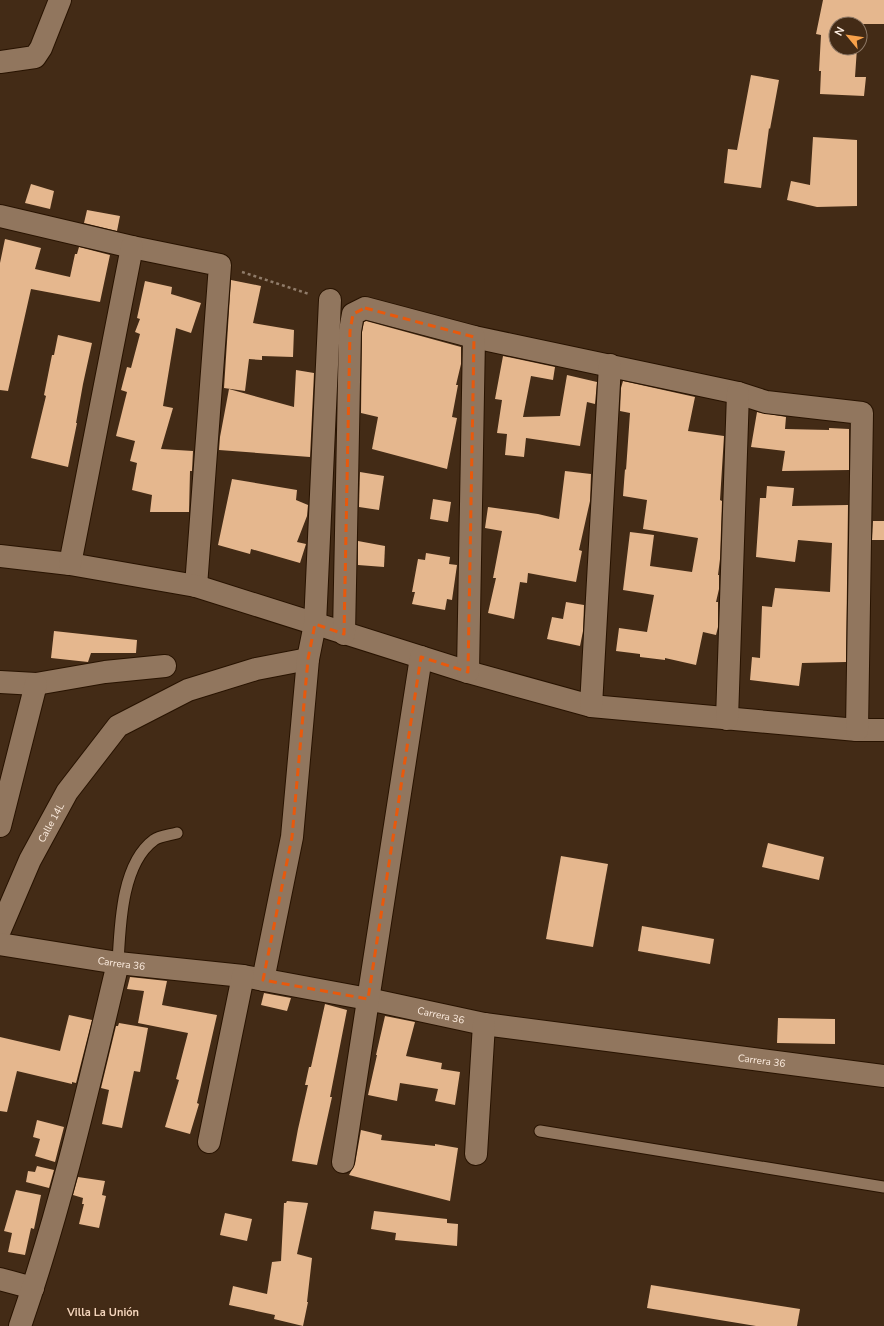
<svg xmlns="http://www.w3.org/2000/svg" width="884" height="1326" viewBox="0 0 884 1326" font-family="'Nunito Sans',sans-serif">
<rect width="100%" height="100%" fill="#432b16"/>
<g fill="#e5b78e">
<path d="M823,0H884V24H836V48H857L855,77H866L864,96L820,94L821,71H819L821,35L816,34Z"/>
<path d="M751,75L779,80L770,129L769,128L761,188L724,183L728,149L737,150Z"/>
<path d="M813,137L857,140V206L817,207L787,200L791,181L810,185Z"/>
<path d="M31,184L54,191L50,209L25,203Z"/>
<path d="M87,210L120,216L117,231L84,223Z"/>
<path d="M5,239L41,248L35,269L70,277L75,254H77L79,247L110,255L100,302L31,289L8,391L0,390V263Z"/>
<path d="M231,280L261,286L253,323L294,330L293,357L262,356V360L249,359L245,391L224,388Z"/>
<path d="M145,281L172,287L171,294L201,303L191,333L176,328L163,406L173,408L161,449L193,451L192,471H190L189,512H150L152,495L132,490L137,463L130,461L135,441L116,436L127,392L121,390L127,367L131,368L140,334L135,332L140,319L137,318Z"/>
<path d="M366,321L461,347V364L456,385H458L452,417L457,418L447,469L372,449L378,417L361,413L362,332L364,322Z"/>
<path d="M58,335L92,343L83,384L76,423H77L68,467L31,458L46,396L44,395L52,355H54Z"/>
<path d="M503,356L555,367L553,380L531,376L523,417L560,416L567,375L597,382L595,404L587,402L580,446L526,438L524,457L505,455L507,434L497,433L502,400L495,399Z"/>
<path d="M296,370L314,373L310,457L219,450L220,437L229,389L294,407Z"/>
<path d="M623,381L695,397L688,431L724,436L720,500L722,501L720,559L718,575H719V589L716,602H718V627L716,635L703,632L696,665L665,658V660L640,657V654L616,651L619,628L647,632L654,595L623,590L630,532L654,535L650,566L692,572L698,538L643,529L647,500L623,496L625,469L626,470L630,413L620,411L621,388Z"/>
<path d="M757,412L786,417L785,429L829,430V428L849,429V470L782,471L785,451L751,447Z"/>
<path d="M565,471L591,474L590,501L579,550L582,551L576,582L528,573L527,583L520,582L514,619L488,613L496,578H493L502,531L485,528L488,507L538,514L559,519Z"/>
<path d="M360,472L384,476L379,510L359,507Z"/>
<path d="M232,479L297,490L296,500L308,505L307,516L297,542L306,544L300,563L251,549L250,554L218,545Z"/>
<path d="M767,486L794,488L792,506L848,505L846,662L802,663L799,686L750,680L752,657L760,658L762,606L772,607L775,588L830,592L832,543L798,540L795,562L756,557L760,498H766Z"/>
<path d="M433,499L451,502L448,522L430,519Z"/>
<path d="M873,521H884V540H872Z"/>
<path d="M358,541L385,546L384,567L358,565Z"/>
<path d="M426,553L450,557L449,564L457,565L452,600L447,599L445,610L412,604L415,592H412L418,559L425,560Z"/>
<path d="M566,602L584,605L583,631L580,646L547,639L552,617L563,619Z"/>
<path d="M54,631L137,640L136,653H91L88,662L51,658Z"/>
<path d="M768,843L824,857L819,880L762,867Z"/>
<path d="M561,856L608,864L593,947L546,939Z"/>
<path d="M642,926L714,939L710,964L638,951Z"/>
<path d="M130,977L167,981L162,1005L217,1015L197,1103L199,1104L190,1134L165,1127L179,1080L176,1079L188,1033L138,1023L144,991L127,989Z"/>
<path d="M264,993L291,998L287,1011L261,1005Z"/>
<path d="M325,1004L347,1010L330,1097H332L317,1165L292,1161L298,1129L308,1085H305L309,1067H311Z"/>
<path d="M69,1015L92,1020L76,1083L72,1082V1084L17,1071L7,1112L0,1111V1037L60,1051Z"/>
<path d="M385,1016L415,1022L406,1056L442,1063L441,1069L460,1072L455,1105L435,1101L438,1089L400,1083L397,1101L368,1095L377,1055H376Z"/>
<path d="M778,1018L835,1019V1044L777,1043Z"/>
<path d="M119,1023L148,1028L140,1072L134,1071L122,1128L102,1124L109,1090L101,1088L116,1026H118Z"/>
<path d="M37,1120L64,1127L55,1162L35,1156L40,1139L33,1137Z"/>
<path d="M361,1130L382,1135L381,1140L435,1146V1144L458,1148L450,1201L349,1175L355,1164Z"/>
<path d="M37,1166L54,1170L49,1188L26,1182L28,1171L35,1172Z"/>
<path d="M78,1177L105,1181L102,1195L106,1196L99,1228L79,1224L84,1204H82L83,1198L73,1195Z"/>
<path d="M16,1190L41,1195L34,1229L31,1228L25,1255L8,1252L12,1233L4,1231Z"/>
<path d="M287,1201L308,1203L297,1254L312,1258L307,1302H308L303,1326L274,1319L275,1315L229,1305L233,1286L267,1294L272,1262L281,1261L284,1203H286Z"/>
<path d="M374,1211L447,1219V1223L458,1224L457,1246L395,1240L396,1233L371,1229Z"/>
<path d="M225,1213L252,1219L247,1241L220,1235Z"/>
<path d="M651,1285L800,1309L797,1326H756L647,1308Z"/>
</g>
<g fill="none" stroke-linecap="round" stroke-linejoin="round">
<g stroke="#281300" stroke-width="13">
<g id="service">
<path d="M118,963C120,927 121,864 154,840C159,836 170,835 177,833"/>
<path d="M540,1131L884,1187"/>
</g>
</g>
<g stroke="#281300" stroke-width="24">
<g id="minor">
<path d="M0,62L35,57L41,48L60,0"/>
<path d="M0,216L132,247L220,265L196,586"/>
<path d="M0,556L70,564L196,586L468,672L591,706L857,730H884"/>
<path d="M70,564L132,247"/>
<path d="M344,634L350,331L353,314L365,308L474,337L738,393L766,402L862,413L857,730"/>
<path d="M468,672L474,337"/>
<path d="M0,682L36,684L105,672L165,666"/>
<path d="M591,706L610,365"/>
<path d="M727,719L738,393"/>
<path d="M0,826L36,684"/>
<path id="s1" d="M0,930L30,860L67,792L118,726L188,690L256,669L308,659"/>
<path id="s2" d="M0,944L118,963L243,976L368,999L484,1024L884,1076"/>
<path d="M263,980L292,837L308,659L315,624L330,300"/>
<path d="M209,1142L243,976"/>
<path d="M476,1154L484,1024"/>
<path d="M343,1162L421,657"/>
<path d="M0,1279L33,1288"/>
<path d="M20,1326C61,1208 89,1085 118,963"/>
</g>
</g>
<path stroke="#907c6a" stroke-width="2.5" stroke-dasharray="3 3" stroke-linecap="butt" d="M242,272L309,294"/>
<use href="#service" stroke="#91765e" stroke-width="11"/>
<use href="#minor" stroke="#91765e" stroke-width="22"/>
</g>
<path fill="none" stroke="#e8590c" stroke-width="3" stroke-dasharray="8 5" stroke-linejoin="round" d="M365,308L474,337L468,672L421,657L368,999L263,980L292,837L308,659L315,624L344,634L350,331L353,314Z"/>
<g text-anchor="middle" stroke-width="4" stroke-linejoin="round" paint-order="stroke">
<g font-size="10" fill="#feeee1" stroke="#432b16">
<text dy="4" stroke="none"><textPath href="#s1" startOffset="119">Calle 14L</textPath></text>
<text dy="4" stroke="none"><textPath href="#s2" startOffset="123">Carrera 36</textPath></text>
<text dy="4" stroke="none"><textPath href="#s2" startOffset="447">Carrera 36</textPath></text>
<text dy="4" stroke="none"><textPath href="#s2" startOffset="771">Carrera 36</textPath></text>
</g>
<g font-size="11" font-weight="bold" fill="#f3d4bb" stroke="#432b16">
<text x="103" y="1316">Villa La Unión</text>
</g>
</g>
<g transform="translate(848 36) rotate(299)"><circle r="19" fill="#432b16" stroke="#8e7967"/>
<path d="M0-3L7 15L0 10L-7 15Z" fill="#f8a14a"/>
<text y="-6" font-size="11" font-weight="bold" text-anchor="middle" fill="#feeee1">N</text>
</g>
</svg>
